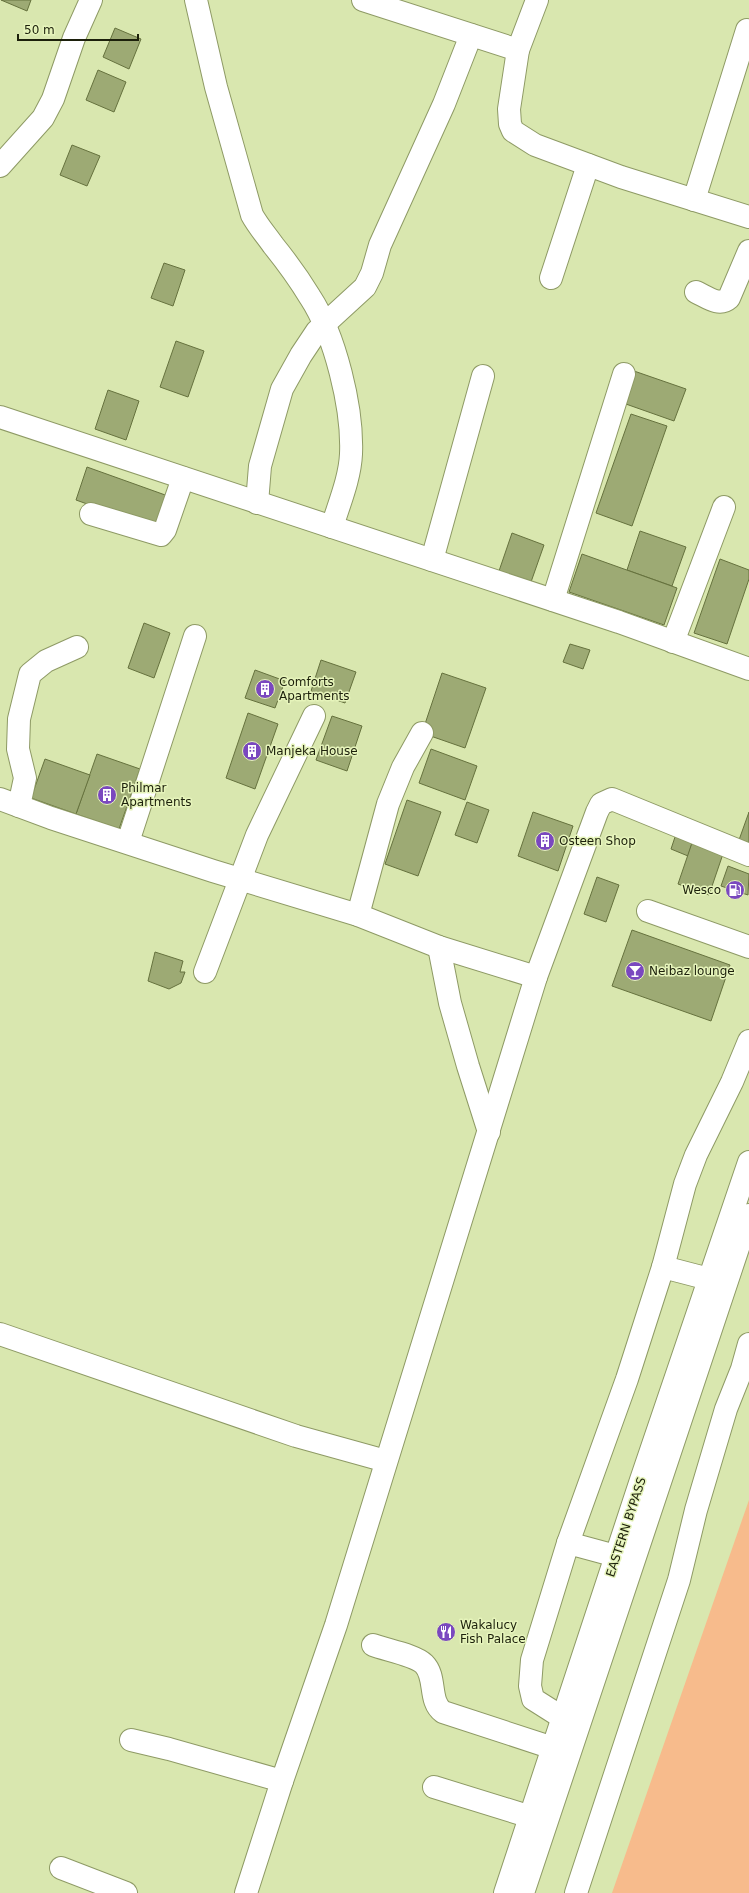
<svg xmlns="http://www.w3.org/2000/svg" width="749" height="1893" viewBox="0 0 749 1893" font-family="'DejaVu Sans',sans-serif">
<rect width="100%" height="100%" fill="#d9e7af"/>
<path fill="#f7bb8c" d="M749,1500V1893H612Z"/>
<g fill="#9daa74" stroke="#66723e">
<path d="M1,0H31L27,11Z"/>
<path d="M115,28L141,39L129,69L103,57Z"/>
<path d="M98,70L126,82L114,112L86,100Z"/>
<path d="M72,145L100,156L87,186L60,175Z"/>
<path d="M164,263L185,270L173,306L151,298Z"/>
<path d="M176,341L204,351L188,397L160,387Z"/>
<path d="M634,371L686,389L674,421L623,403Z"/>
<path d="M108,390L139,401L126,440L95,429Z"/>
<path d="M631,414L667,426L632,526L596,513Z"/>
<path d="M87,467L168,496L157,529L76,500Z"/>
<path d="M640,531L686,547L672,586L627,570Z"/>
<path d="M512,533L544,545L531,582L499,571Z"/>
<path d="M582,554L677,588L664,625L569,592Z"/>
<path d="M720,559L749,570V579L727,644L694,633Z"/>
<path d="M144,623L170,633L154,678L128,668Z"/>
<path d="M570,644L590,650L583,669L563,662Z"/>
<path d="M321,660L356,672L345,703L311,691Z"/>
<path d="M255,670L285,681L275,708L245,698Z"/>
<path d="M442,673L486,688L465,748L422,733Z"/>
<path d="M248,713L278,724L255,789L226,778Z"/>
<path d="M332,716L362,726L347,771L316,760Z"/>
<path d="M431,749L477,766L465,800L419,783Z"/>
<path d="M97,754L140,769L119,829L76,814Z"/>
<path d="M45,759L90,775L76,814L31,798Z"/>
<path d="M407,800L441,812L418,876L385,864Z"/>
<path d="M467,802L489,810L477,843L455,835Z"/>
<path d="M533,812L573,826L558,871L518,856Z"/>
<path d="M749,812V844L739,840Z"/>
<path d="M677,831L694,837L688,856L671,849Z"/>
<path d="M694,837L725,848L709,895L678,884Z"/>
<path d="M728,866L749,874L748,895L721,886Z"/>
<path d="M597,877L619,885L606,922L584,914Z"/>
<path d="M632,930L730,965L711,1021L612,986Z"/>
<path d="M155,952L183,961L180,972H185L181,983L169,989L148,981Z"/>
</g>
<g fill="none" stroke-linecap="round" stroke-linejoin="round">
<g stroke="#8e9a65" stroke-width="24">
<g id="minor">
<path d="M196,0L216,87L252,215C258,226 266,235 273,245C286,261 299,279 310,297C335,335 353,408 351,454C350,478 339,504 332,527"/>
<path d="M363,0L518,50"/>
<path d="M537,0L518,50L509,109L510,124L513,131L535,145L621,177L749,217"/>
<path d="M0,166L43,118L53,99L74,38L91,0"/>
<path d="M694,200L747,30"/>
<path d="M551,278L588,165"/>
<path d="M696,292C707,297 719,307 729,298L749,251"/>
<path d="M0,417L619,622L749,669"/>
<path d="M257,503L260,466L282,389L301,355L317,331L365,287L372,273L380,245L444,104L471,35"/>
<path d="M91,514L161,535L165,530L183,478"/>
<path d="M432,560L483,376"/>
<path d="M553,600L624,374"/>
<path d="M673,642L724,507"/>
<path d="M0,799L51,818L213,871L358,915L439,947L536,977"/>
<path d="M19,806L25,778L18,749L19,719L30,674L46,661L77,647"/>
<path d="M128,842L195,636"/>
<path d="M648,911L749,947"/>
<path d="M358,915L388,804L403,767L422,733"/>
<path d="M439,947L450,1003L468,1066L489,1132"/>
<path d="M205,972L257,835L314,716"/>
<path d="M663,1267L709,1279"/>
<path d="M0,1334L296,1436L386,1461"/>
<path d="M568,1543L616,1556"/>
<path d="M373,1645C386,1650 415,1655 424,1664C437,1677 428,1701 443,1712L553,1748"/>
<path d="M563,1718L533,1699L530,1686L532,1660L568,1543L627,1379L663,1267L685,1184L696,1155L732,1082L749,1041"/>
<path d="M131,1740L169,1749L282,1781"/>
<path d="M434,1787L531,1817"/>
<path d="M61,1868L126,1893"/>
<path d="M246,1893L282,1781L336,1625L536,977L597,812L601,804L612,799L749,855"/>
<path d="M576,1893L679,1580L696,1510L726,1409L742,1369L749,1344"/>
</g>
</g>
<g stroke="#8e9a65" stroke-width="24">
<g id="major">
<path d="M505,1893L641,1480L749,1162"/>
<path d="M523,1893L749,1215"/>
</g>
</g>
<use href="#minor" stroke="#fff" stroke-width="22"/>
<use href="#major" stroke="#fff" stroke-width="22"/>
</g>
<defs>
<g id="building-disc" transform="scale(1)"><circle r="9.5" fill="#7a48bf" stroke="#e6f4bb"/><path d="M-4-6H4V6H1V3H-1V6H-4ZM-2.5-4.3h1.7v1.8h-1.7ZM.8-4.3h1.7v1.8H.8ZM-2.5-1h1.7V.8h-1.7ZM.8-1h1.7V.8H.8Z" fill="#fff"/></g>
<g id="fuel-disc" transform="scale(1)"><circle r="9.5" fill="#7a48bf" stroke="#e6f4bb"/><path d="M-5.5-6h7V0h2V4h1.3V-2.5L3-4.5l.8-.8L6-3V5H2.5V1h-1V6h-7ZM-4.2-4.7v3.2H.2V-4.7Z" fill="#fff"/></g>
<g id="bar-disc" transform="scale(1)"><circle r="9.5" fill="#7a48bf" stroke="#e6f4bb"/><path d="M-6-5H6L.8 .8V4.5H3.5V6h-7V4.5H-.8V.8Z" fill="#fff"/></g>
<g id="restaurant-disc" transform="scale(1)"><circle r="9.5" fill="#7a48bf" stroke="#e6f4bb"/><path d="M-5-6h1v4h1v-4h1v4h1v-4h1v5L-1.5 .5V6h-2V.5L-5-1ZM5-6V6H3V1.5H1.5Q1.5-4 5-6Z" fill="#fff"/></g>
</defs>
<g fill-rule="evenodd">
<use href="#building-disc" x="265" y="689"/>
<use href="#building-disc" x="252" y="751"/>
<use href="#building-disc" x="107" y="795"/>
<use href="#building-disc" x="545" y="841"/>
<use href="#fuel-disc" x="735" y="890"/>
<use href="#bar-disc" x="635" y="971"/>
<use href="#restaurant-disc" x="446" y="1632"/>
</g>
<g text-anchor="middle" stroke-width="3" stroke-linejoin="round" paint-order="stroke">
<g font-size="12" fill="#1c200b" stroke="#e6f4bb" text-anchor="start">
<text x="279" y="686">Comforts<tspan x="279" dy="14">Apartments</tspan></text>
<text x="266" y="755">Manjeka House</text>
<text x="121" y="792">Philmar<tspan x="121" dy="14">Apartments</tspan></text>
<text x="559" y="845">Osteen Shop</text>
<text x="721" y="894" text-anchor="end">Wesco</text>
<text x="649" y="975">Neibaz lounge</text>
<text x="460" y="1629">Wakalucy<tspan x="460" dy="14">Fish Palace</tspan></text>
</g>
<g font-size="12" fill="#1c200b" stroke="#e6f4bb">
<text transform="translate(626 1527) rotate(-72)" y="4">EASTERN BYPASS</text>
</g>
</g>
<path d="M18 34v6h120v-6" fill="none" stroke="#1c200b" stroke-width="2"/>
<text x="24" y="34" font-size="12" fill="#1c200b" stroke="#e6f4bb" stroke-width="3" paint-order="stroke">50 m</text>
</svg>
